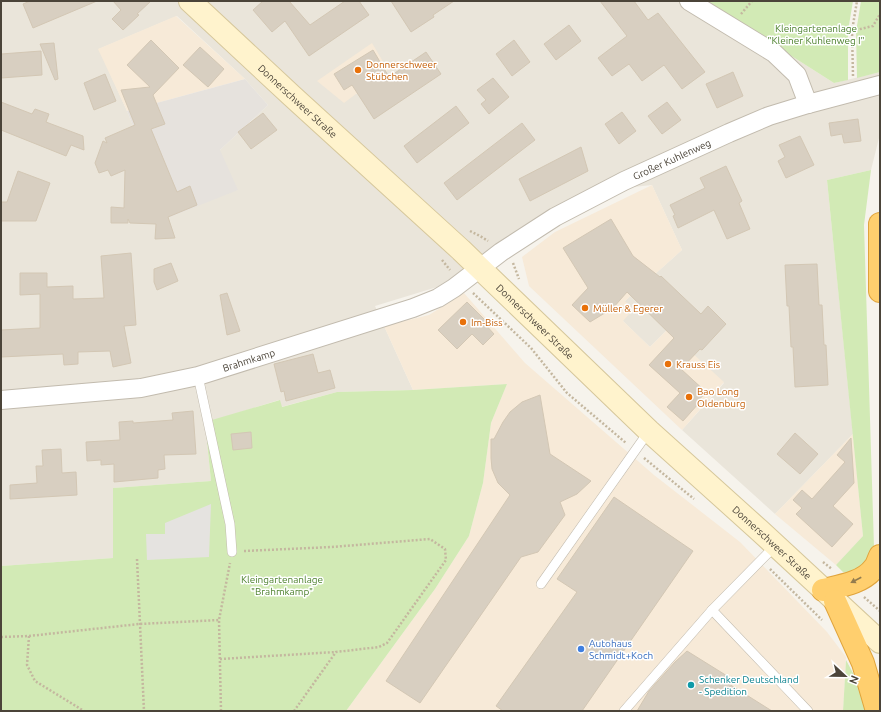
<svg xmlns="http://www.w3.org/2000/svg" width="881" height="712" viewBox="0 0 881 712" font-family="Ubuntu,sans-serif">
<rect width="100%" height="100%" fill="#f6f3ec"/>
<path fill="#eae5da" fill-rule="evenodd" d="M1,1H705L834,83L880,72V134L871,170L827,180L853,434L775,514L682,430L724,383L667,330L650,347L623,321L625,301L682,250L652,185L596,191L437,287L375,306L413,390L337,392L281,407L279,400L205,423L211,481L113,488V558L1,566ZM177,16L245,79L268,105L220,150L170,217L127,111L99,49Z"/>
<g fill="#f7ead8">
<path d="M176,16L245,79L127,111L98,49Z"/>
<path d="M372,43L388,70L344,103L317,81Z"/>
<path d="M652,185L682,250L625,301L633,310L623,321L650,347L667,330L724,382L682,430L529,286L522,257L555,232Z"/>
<path d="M464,293L525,363L654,475L740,542L827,632L846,657L843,711H346L435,589L469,536L483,483L491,423L507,384L413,390L384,326L429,315Z"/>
<path d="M853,434L863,536L836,565L775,514Z"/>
</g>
<path fill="#e6e2dd" d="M245,79L268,105L220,150L238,190L170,217L127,111Z"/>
<g fill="#d2eab5">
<path d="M705,1H853L848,31V80L834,83Z"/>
<path d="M861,1H880V72L857,78L856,32Z"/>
<path d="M871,170L864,225L874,547L866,566L851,574L843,572L836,565L863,536L827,180Z"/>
<path d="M507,384L491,423L483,483L469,536L435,589L346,711H1V566L113,558V488L211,481L205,422L280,400L282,407L337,392L413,390Z"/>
<path d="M846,660L860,686L867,711H843Z"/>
</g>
<path fill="#e5e3e0" d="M211,504L209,557L147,560L146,534H165V523Z"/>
<g fill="#d8cfc1" stroke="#d3c7b4">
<path d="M30,1H97L33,28L23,4Z"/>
<path d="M113,1H151L137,14L139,15L123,30L112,19L121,10Z"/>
<path d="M263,1H289L310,25L345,1H359L369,15L309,56L285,21L272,32L253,10Z"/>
<path d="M391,1H454L433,15L434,17L411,32Z"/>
<path d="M600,1H634L648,20L658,13L705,72L682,89L664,65L642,81L629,64L612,76L598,58L627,36Z"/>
<path d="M569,25L581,41L556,60L544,44Z"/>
<path d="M151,40L179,68L153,95L165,124L151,129L177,192L190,186L197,205L168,217L175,238L155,239L156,224L130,223L128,219V223H111V207L124,208L125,170L111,176L108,170L99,173L95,163L103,141L107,143L105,138L135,125L121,90L150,87L127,65Z"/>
<path d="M514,40L530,62L512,76L496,54Z"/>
<path d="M54,43L58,79L55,80L40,44Z"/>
<path d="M200,47L224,69L208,87L183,65Z"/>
<path d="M373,50L389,77L426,52L441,74L374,119L352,85L344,90L334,74Z"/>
<path d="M41,51L42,75L1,78V54Z"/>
<path d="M733,72L743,96L717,108L706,84Z"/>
<path d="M105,74L116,101L94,110L84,83Z"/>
<path d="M493,78L509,97L489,114L481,104L486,100L477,90Z"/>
<path d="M1,102L32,114L35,109L49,114L46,122L83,136L84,150L71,145L66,156L1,130Z"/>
<path d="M667,102L681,120L662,134L648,116Z"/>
<path d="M456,106L469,123L417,163L404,146Z"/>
<path d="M622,112L636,131L619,144L605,124Z"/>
<path d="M263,113L277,130L251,149L238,132Z"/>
<path d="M858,119L861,141L844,143L842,134L831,136L829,123Z"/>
<path d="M522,123L535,140L457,200L444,183Z"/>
<path d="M800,136L814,165L786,178L778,161L785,157L779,145Z"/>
<path d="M581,147L588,171L530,201L519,179Z"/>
<path d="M726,166L742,201L739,203L750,229L727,239L714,210L678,228L673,216L675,215L670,205L705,188L700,178Z"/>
<path d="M18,171L50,183L36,221H1V202H7Z"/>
<path d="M611,219L633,256L660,277L661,276L701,314L708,306L726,324L702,350L700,349L681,369L706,392L697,402L699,403L683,421L667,407L680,393L649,365L674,338L627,292L613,308L590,322L572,305L588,288L563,248Z"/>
<path d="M131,253L136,325L124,326L131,363L113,367L110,351L78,352V364L64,365L63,354L1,357V330L40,328V294L20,295V273H47V287L73,286V299L104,298L101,256Z"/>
<path d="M171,263L178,281L157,290L154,282V269Z"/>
<path d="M817,264L819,305H822L824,345H826L828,385L795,387L793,347H791L789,306H787L785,265Z"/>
<path d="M227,293L240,331L227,335L220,295Z"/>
<path d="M467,302L486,321L484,323L494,334L483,345L472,334L457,349L438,330Z"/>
<path d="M313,354L318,373L330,370L335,388L286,401L284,391L281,392L274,364Z"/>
<path d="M540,395L550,454L591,481L577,494L560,502L565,515L538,552L521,557L420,703L386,681L510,495L498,483L492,469L491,458V439H494L503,422L510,412L522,402Z"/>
<path d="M193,411L196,454L164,455L165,469L158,470V478L114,482V464L101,465V460L87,461L86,442L120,440L119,422L133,421V423L173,420L172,413Z"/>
<path d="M251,432L252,448L233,450L231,434Z"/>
<path d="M795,433L818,454L800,474L777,454Z"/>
<path d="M851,438L854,483L833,506L853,524L832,547L796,514L802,508L793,500L802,490L812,499L845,462L837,455Z"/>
<path d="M61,449L62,473L76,472L77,495L10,499V485L37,483L36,466H43L42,450Z"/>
<path d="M614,497L693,551L582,711H503L496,706L577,592L557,579Z"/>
<path d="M687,651L732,679L729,684L772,711H637L649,691L675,662Z"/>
</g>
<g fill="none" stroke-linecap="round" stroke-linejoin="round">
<g stroke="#c2bbae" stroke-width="10">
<g id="lane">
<path d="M198,376L230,524L232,552"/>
<path d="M775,546L712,610L808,711"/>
<path d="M541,584L649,431"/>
<path d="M624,711L712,610"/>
</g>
</g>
<g stroke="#c2bbae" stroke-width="20">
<g id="street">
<path d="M689,1L774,53L797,75L808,104"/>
<path id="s1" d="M1,400L141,388L198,376L413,308L438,298L454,288L501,252L555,217L624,181L729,133L769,116L808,104L880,85"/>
</g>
</g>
<g stroke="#d6c79b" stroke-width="24">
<g id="secondary">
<path id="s2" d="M190,1L292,96L461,250L649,431L759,530L880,642"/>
</g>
</g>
<g stroke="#e0a43c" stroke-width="24">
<g id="highway">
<path d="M880,224V291"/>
<path d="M823,590C840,586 863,583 874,568C877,565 878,560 880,556"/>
<path d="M835,601L863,663L877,711"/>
</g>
</g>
<g stroke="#c4b79f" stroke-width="2.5" stroke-dasharray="2 2" stroke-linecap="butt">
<path d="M741,14L752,1"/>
<path d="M852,31L873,26L880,14"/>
<path d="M853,76L852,31L857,1"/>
<path d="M470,231L480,236L488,241"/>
<path d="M442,260L450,270"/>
<path d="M513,263L519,279"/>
<path d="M473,293L531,348L567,393L626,443"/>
<path d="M644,458L694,499"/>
<path d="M244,551L332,547L430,539L445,549L446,560L387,643L379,647L336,652L294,711"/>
<path d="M137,559L144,711"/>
<path d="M823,562L832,569"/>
<path d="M770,569L822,620"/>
<path d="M864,597L880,611"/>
<path d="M29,636L27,665L35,681L84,711"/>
<path d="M1,637L29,636L139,624L219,620"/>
<path d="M220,659L336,652"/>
<path d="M221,711L219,620L230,563"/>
</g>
<use href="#lane" stroke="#fff" stroke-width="9"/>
<use href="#street" stroke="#fff" stroke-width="18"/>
<use href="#secondary" stroke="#fff3cd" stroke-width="22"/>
<use href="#highway" stroke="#ffcf6e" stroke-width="22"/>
</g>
<defs><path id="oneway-solid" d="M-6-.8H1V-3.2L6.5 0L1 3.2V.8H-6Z"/></defs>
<use fill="#937c4e" href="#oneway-solid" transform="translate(856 580) rotate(152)"/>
<g fill="#e8710a" stroke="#fff" stroke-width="1.5">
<circle cx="358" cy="70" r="4"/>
<circle cx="585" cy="308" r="4"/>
<circle cx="463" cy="322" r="4"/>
<circle cx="668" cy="364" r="4"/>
<circle cx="689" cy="397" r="4"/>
</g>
<circle fill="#3f7fe0" stroke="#fff" stroke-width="1.5" cx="581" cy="649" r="4"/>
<circle fill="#0f9aa8" stroke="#fff" stroke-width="1.5" cx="691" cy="685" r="4"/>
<g text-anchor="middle" stroke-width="3" stroke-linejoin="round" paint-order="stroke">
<g font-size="10" fill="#4a7f2a" stroke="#fff">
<text x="816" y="32">Kleingartenanlage<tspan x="816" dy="12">"Kleiner Kuhlenweg I"</tspan></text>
<text x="282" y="583">Kleingartenanlage<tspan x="282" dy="12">"Brahmkamp"</tspan></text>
</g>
<g font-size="10" fill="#c56008" stroke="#fff" text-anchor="start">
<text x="366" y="68">Donnerschweer<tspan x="366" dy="12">Stübchen</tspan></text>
<text x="593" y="312">Müller &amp; Egerer</text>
<text x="471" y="326">Im-Biss</text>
<text x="676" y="368">Krauss Eis</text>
<text x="697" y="395">Bao Long<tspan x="697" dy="12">Oldenburg</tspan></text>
</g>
<g font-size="10" fill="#4b4439" stroke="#fff">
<text dy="4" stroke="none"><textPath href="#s2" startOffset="147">Donnerschweer Straße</textPath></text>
<text dy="4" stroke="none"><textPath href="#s1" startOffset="724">Großer Kuhlenweg</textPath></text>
<text dy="4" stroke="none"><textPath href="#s2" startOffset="471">Donnerschweer Straße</textPath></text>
<text dy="4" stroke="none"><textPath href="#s1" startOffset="252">Brahmkamp</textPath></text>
<text dy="4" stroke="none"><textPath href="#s2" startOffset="795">Donnerschweer Straße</textPath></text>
</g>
<g font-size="10" fill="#366cbe" stroke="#fff" text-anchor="start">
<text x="589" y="647">Autohaus<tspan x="589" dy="12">Schmidt+Koch</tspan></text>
</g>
<g font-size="10" fill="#0d838f" stroke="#fff" text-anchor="start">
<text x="699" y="683">Schenker Deutschland<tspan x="699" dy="12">- Spedition</tspan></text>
</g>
</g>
<rect width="881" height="712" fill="none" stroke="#4b4439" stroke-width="4"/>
<g transform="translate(845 676) rotate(112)" stroke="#ffffff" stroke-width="3" paint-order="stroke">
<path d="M0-3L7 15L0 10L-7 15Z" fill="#4b4439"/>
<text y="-6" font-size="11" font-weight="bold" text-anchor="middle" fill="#4b4439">N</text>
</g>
</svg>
